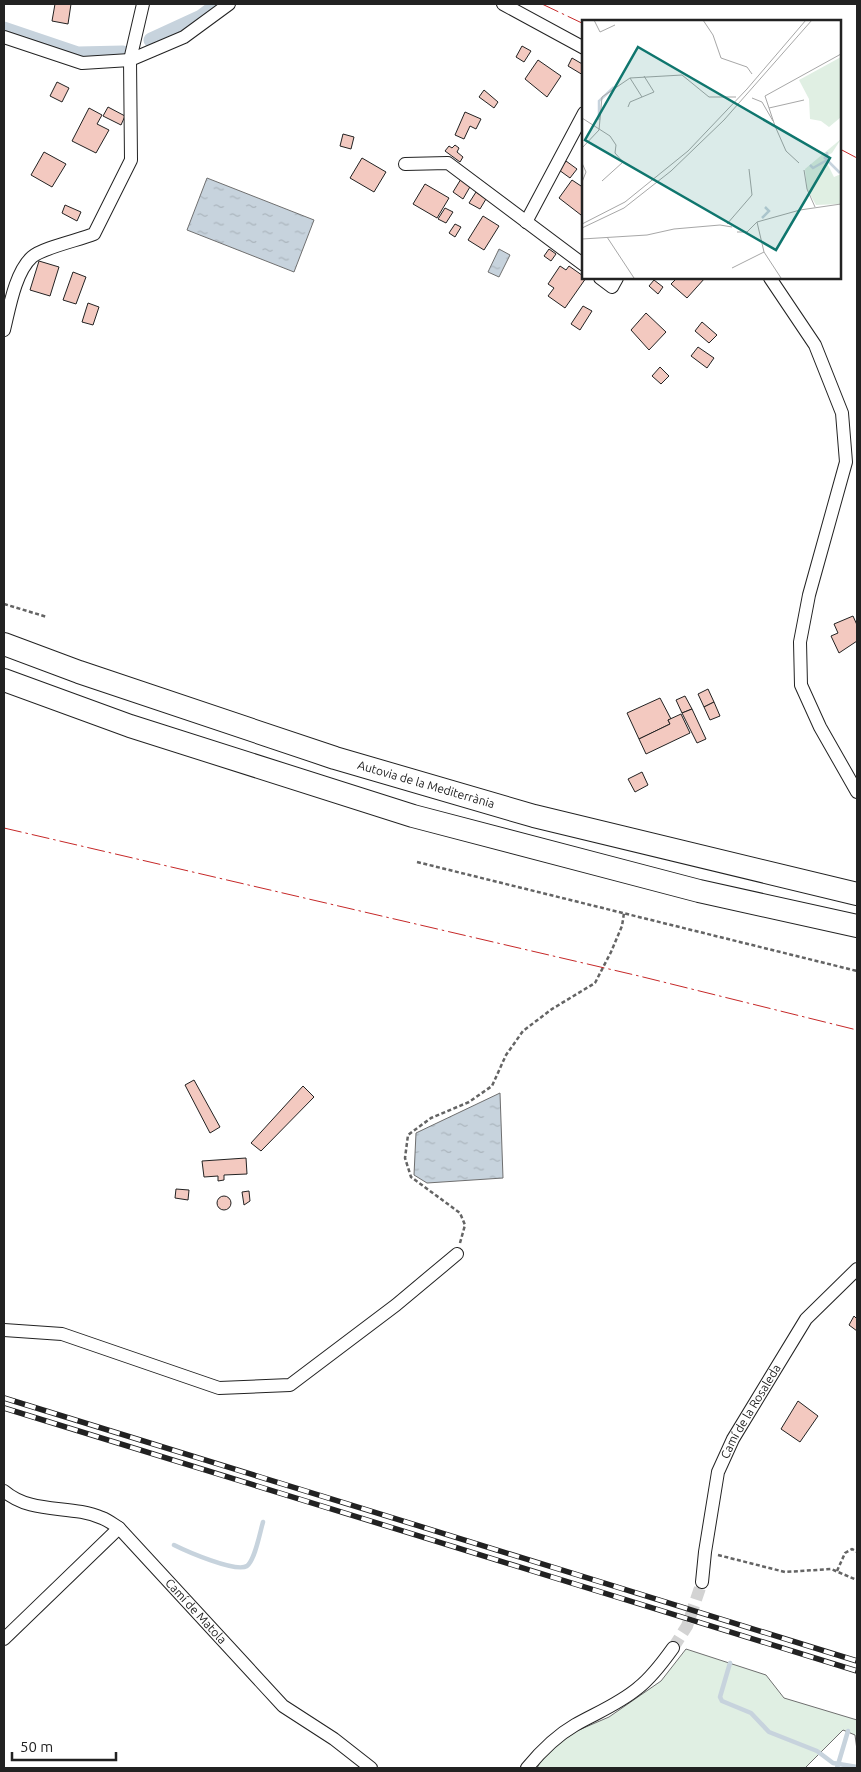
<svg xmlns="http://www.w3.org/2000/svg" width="861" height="1772" viewBox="0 0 861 1772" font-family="Ubuntu,sans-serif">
<defs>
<pattern id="water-ripples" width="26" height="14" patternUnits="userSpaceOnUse" patternTransform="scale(1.25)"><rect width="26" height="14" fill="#c7d3dd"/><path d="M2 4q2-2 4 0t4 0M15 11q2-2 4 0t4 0" fill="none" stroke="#abb5bd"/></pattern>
</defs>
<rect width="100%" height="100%" fill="#fff"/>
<path fill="#e0efe3" stroke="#6f6f6f" d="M686,1649L766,1675L784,1698L857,1720V1750L855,1735L843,1730L805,1768H537L551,1742L609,1717L661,1681Z"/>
<g fill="url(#water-ripples)" stroke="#6f6f6f">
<path d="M207,178L314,220L294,272L187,230Z"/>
<path d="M499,249L510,255L499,277L488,272Z"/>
<path d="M500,1093L503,1178L427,1183L414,1175L416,1133Z"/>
</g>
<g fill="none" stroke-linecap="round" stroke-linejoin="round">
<g stroke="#c7d3dd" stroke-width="4.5">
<path d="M174,1545C186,1551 236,1573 247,1566C255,1560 260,1532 263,1522"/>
<path d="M730,1663L720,1697L722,1701L751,1713L769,1732L817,1751L833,1763L857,1767"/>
<path d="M837,1768L848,1731"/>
</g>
<g stroke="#c7d3dd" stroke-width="15">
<path d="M4,29L78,54L123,53"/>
<path d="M151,40L201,17L216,6"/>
</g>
</g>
<g fill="#f3c9c0" stroke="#222">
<path d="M55,4H71L68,24L52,21Z"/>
<path d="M522,46L531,51L524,62L516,57Z"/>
<path d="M572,58L584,65L583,75L568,66Z"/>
<path d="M538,60L561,76L547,97L525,79Z"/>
<path d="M57,82L69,88L62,102L50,96Z"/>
<path d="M484,90L498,102L494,108L479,97Z"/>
<path d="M108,107L125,116L121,125L103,116Z"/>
<path d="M89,108L102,115L97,124L109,130L96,153L72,141Z"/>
<path d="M465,112L481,119L476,129L470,126L464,139L455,135Z"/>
<path d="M343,134L354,137L351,149L340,146Z"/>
<path d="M455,145L459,148L457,152L463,157L460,162L445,151L449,146L452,148Z"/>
<path d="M44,152L66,164L52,187L31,175Z"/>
<path d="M362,158L386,172L374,192L350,178Z"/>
<path d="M566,161L577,169L570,178L559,170Z"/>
<path d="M461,179L471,185L463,199L453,192Z"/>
<path d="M572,180L584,188V211L581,215L559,198Z"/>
<path d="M425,184L449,198L437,218L413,204Z"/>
<path d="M476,192L486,199L480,209L469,203Z"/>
<path d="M65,205L81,212L77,221L62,213Z"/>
<path d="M445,208L453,212L446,223L438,219Z"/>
<path d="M483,216L499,226L484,250L468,240Z"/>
<path d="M455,224L461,227L455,237L449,233Z"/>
<path d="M549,249L556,254L551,261L544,256Z"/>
<path d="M39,261L59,267L50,296L30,290Z"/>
<path d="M560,266L566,270L569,266L586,278L565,308L548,296L554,288L548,284Z"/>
<path d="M73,272L86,277L76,304L63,300Z"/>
<path d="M677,278H705L687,298L671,284Z"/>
<path d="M654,280L663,287L658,294L649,286Z"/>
<path d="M88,303L99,307L93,325L82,322Z"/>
<path d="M583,306L592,311L580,330L571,324Z"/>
<path d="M646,313L666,332L649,350L631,330Z"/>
<path d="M702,322L717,335L709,343L695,331Z"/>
<path d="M698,347L714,358L707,368L691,356Z"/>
<path d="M660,367L669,376L661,384L652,376Z"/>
<path d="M853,616L857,625V641L839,653L831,636L838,633L834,624Z"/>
<path d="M708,689L714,702L704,707L698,694Z"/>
<path d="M685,696L692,709L682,713L676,700Z"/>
<path d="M660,698L671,719L668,720L670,724L639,739L627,713Z"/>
<path d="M714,702L720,716L710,720L704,707Z"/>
<path d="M692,709L706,739L697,743L682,713Z"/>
<path d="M681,714L690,733L646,754L639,739L670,724L668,720Z"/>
<path d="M642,772L648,785L635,792L628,779Z"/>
<path d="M194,1080L220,1127L210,1133L185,1085Z"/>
<path d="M303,1086L314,1097L261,1151L251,1143Z"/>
<path d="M246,1158L247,1174L224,1175V1180L218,1181V1176L204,1177L202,1161Z"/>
<path d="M176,1189L189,1190L188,1200L175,1198Z"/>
<path d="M249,1191L250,1201L244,1205L242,1192Z"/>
<circle cx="224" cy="1203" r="7"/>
<path d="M854,1316L857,1319V1331L849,1325Z"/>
<path d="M798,1401L818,1416L800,1442L781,1429Z"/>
</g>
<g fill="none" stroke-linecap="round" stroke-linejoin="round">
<path stroke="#d3d3d3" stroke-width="12" stroke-dasharray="12 6" stroke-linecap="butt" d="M673,1648L687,1626L702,1582"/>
<g stroke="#222" stroke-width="14">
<g id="street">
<path d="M503,4L584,48"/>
<path d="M4,37L82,63L130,60L184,37L229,4"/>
<path d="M405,164L448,163L584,265"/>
<path d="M526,222L584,113"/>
<path d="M600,278L612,287L617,278"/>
<path d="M770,278L815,345L842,413L846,462L809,595L800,642L801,685L820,727L857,792"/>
<path d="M4,330C9,310 15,272 32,257C42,248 79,240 94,234L131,160L130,60L143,4"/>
<path d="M4,1330L62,1334L219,1388L290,1385L396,1305L457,1254"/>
<path id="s1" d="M4,1491C32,1515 70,1504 102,1518C108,1520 114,1525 119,1528L283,1706L334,1739L371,1768"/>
<path id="s2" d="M702,1582L705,1552L718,1472L733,1439L806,1319L857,1269"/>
<path d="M4,1639L119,1528"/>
<path d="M527,1768C541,1751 556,1736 575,1725C596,1713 619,1704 638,1688C652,1677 663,1662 673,1648"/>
</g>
</g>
<g stroke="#222" stroke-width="24">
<g id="highway">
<path id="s3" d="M4,644L79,672L335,758L534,816L857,894"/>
<path d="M4,680L130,726L413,816L699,891L857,926"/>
</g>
</g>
<g stroke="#646464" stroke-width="2.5" stroke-dasharray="4 2.5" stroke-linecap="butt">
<path d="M4,604L47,617"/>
<path d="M417,862L857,971"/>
<path d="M460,1243L465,1225L460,1213L411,1177L405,1158L408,1135L431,1118L469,1102L492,1086L506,1055L523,1031L552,1009L595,983L611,952L622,926L624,913"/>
<path d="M718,1555L785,1572L831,1569L857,1580"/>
<path d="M837,1571L845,1553L852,1549L857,1552"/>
</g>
<use href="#street" stroke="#fff" stroke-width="12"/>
<use href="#highway" stroke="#fff" stroke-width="22"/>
<g stroke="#222" stroke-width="5.5">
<g id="rail">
<path d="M4,1398L857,1661"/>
<path d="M4,1408L857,1671"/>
</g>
</g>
<use href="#rail" stroke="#fff" stroke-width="4" stroke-dasharray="11" stroke-linecap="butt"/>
<g stroke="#c62828" stroke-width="1" stroke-dasharray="18 4 2.5 4" stroke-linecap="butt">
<path d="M542,4L584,24"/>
<path d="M840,149L857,158"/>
<path d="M4,828L639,976L857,1030"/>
</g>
</g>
<g text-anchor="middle" stroke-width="4" stroke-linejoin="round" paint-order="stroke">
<g font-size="12" fill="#222" stroke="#fff">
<text dy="4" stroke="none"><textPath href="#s3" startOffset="445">Autovia de la Mediterrània</textPath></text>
<text dy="4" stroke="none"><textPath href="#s2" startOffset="180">Camí de la Rosaleda</textPath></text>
<text dy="4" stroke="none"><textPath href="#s1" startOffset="236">Camí de Matola</textPath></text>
</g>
</g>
<g transform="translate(582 20)">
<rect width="259" height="259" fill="#fff"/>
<path d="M259,37V97L247,107L239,101L228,99L227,79L217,60ZM259,119L250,133L242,137L252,157L259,154V184L234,185L225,169L223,149Z" fill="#e0efe3"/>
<path fill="none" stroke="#c7d3dd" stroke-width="2.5" d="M17,100V81L32,67M242,137L258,153M228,145L231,148L245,140V132M180,198L187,191L183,187"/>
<path fill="none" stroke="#a7a7a7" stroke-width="1" d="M12,0L18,12L33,5M121,0L131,15L139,38L165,47L170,54M48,58L60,77M170,78L180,82L191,101M46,87L48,82L72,72L62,56M187,88L222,80M0,98L28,116L34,125L33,133L41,142L20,161M193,106L183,76L259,34M193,106L204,131L217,143M0,128L17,110L20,77L48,58L100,55L127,77H154M0,143L4,152L0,162M222,150L225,169L233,187M175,202L182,232L199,258M0,204L43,182L106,131L165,69L224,0M145,204L170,175L167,149M0,208L42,188L89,151L142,100L230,0M155,212H165L175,202L218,190L259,184M25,217L52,258M0,219L65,215L92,209L138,205L150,207M150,248L182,232"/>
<path fill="#0f766e" fill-opacity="0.15" stroke="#0f766e" stroke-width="2.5" d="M56,27L248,138L194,230L3,120Z"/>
<rect width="259" height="259" fill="none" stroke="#222" stroke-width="2.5"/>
</g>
<rect width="861" height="1772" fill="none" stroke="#222222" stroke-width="10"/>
<path d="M12 1752v8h104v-8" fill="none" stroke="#222222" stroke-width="2.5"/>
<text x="20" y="1752" font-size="15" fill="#222222" stroke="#ffffff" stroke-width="4" paint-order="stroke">50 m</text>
</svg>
